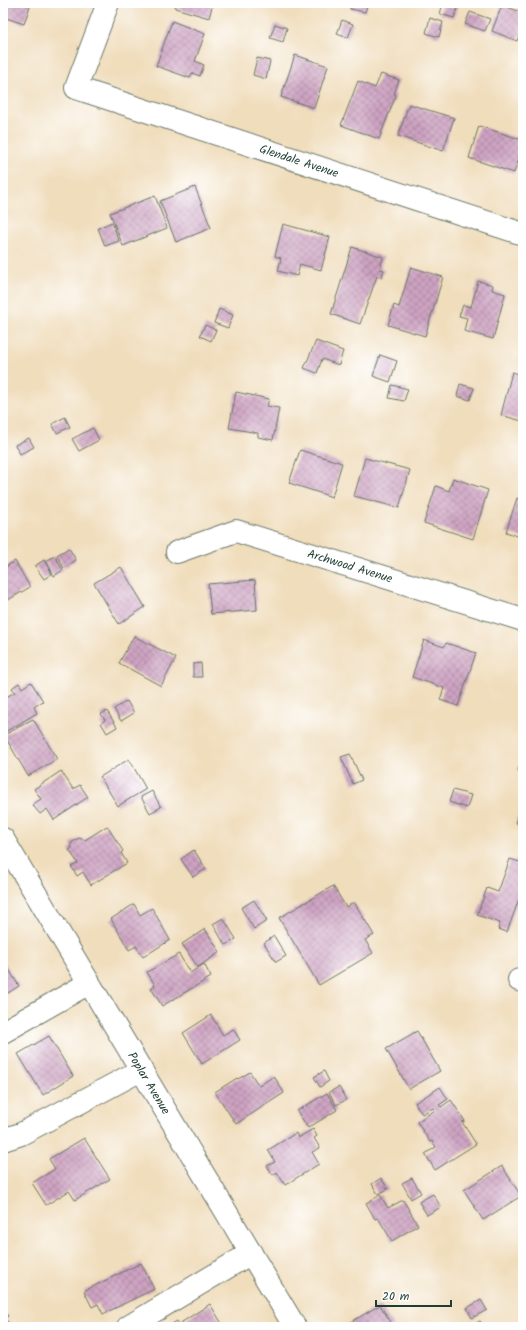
<svg xmlns="http://www.w3.org/2000/svg" width="526" height="1330" viewBox="0 0 526 1330" font-family="Kalam,sans-serif">
<defs>
<pattern id="building-cross-hatch" width="8" height="8" patternUnits="userSpaceOnUse"><rect width="8" height="8" fill="#cea3c2"/><path d="M0 0l8 8M0 8l8-8" fill="none" stroke="#a7869e"/></pattern>
</defs>
<rect width="100%" height="100%" fill="#fff"/>
<filter id="ink" filterUnits="userSpaceOnUse"><feTurbulence type="fractalNoise" baseFrequency=".025" numOctaves="2"/><feDisplacementMap in="SourceGraphic" scale="8" xChannelSelector="R" yChannelSelector="G"/><feConvolveMatrix kernelMatrix="1 2 1 2 8 2 1 2 1" color-interpolation-filters="sRGB"/></filter>
<filter id="wash" filterUnits="userSpaceOnUse"><feTurbulence type="fractalNoise" baseFrequency=".012" numOctaves="4" result="noise"/><feDisplacementMap in="SourceGraphic" scale="16" xChannelSelector="R" yChannelSelector="G"/><feGaussianBlur stdDeviation="0.9" result="paint"/><feColorMatrix in="noise" values="0 0 0 0 0 0 0 0 0 0 0 0 0 0 0 0 0 1.4 0 .05"/><feComposite in="paint" operator="in"/></filter>
<g filter="url(#wash)">
<rect width="100%" height="100%" fill="#f0ddbc"/>
<g id="blocks">
<g fill="url(#building-cross-hatch)">
<path d="M3,3H31L24,24L3,17Z"/>
<path d="M176,3H213L209,18L175,8Z"/>
<path d="M352,3H368L365,12L350,9Z"/>
<path d="M443,3L458,5L454,18L440,14Z"/>
<path d="M502,5L523,13V26L517,41L492,31Z"/>
<path d="M470,12L490,19L485,31L465,24Z"/>
<path d="M430,18L443,22L439,37L426,33Z"/>
<path d="M342,20L353,24L348,38L337,34Z"/>
<path d="M172,21L205,34L195,61L204,65L200,76L192,73L190,78L156,66Z"/>
<path d="M275,24L287,28L283,42L270,38Z"/>
<path d="M295,55L328,66L314,108L281,97Z"/>
<path d="M257,58L270,61L266,79L253,75Z"/>
<path d="M381,74L399,80L394,94L396,95L379,139L341,125L358,81L375,88Z"/>
<path d="M409,104L454,118L443,151L398,136Z"/>
<path d="M479,126L523,140V146L514,173L469,158Z"/>
<path d="M195,187L211,228L176,242L160,201Z"/>
<path d="M155,196L167,228L123,246L110,213Z"/>
<path d="M112,222L119,241L105,246L98,228Z"/>
<path d="M283,224L330,237L321,270L300,264L297,276L278,271L281,258L275,256Z"/>
<path d="M352,247L383,257L380,269L384,270L381,278L377,276L360,324L331,314Z"/>
<path d="M411,267L443,277L425,336L388,325L394,305L399,307Z"/>
<path d="M478,281L493,285L492,290L505,294L493,339L464,331L467,318L459,316L463,305L471,307Z"/>
<path d="M219,309L233,315L228,328L214,323Z"/>
<path d="M205,325L216,330L211,341L200,336Z"/>
<path d="M316,341L343,351L339,365L322,359L317,373L304,368Z"/>
<path d="M380,355L397,361L390,382L373,376Z"/>
<path d="M512,372L523,375L522,421L501,415Z"/>
<path d="M460,384L474,388L470,400L457,396Z"/>
<path d="M392,385L408,389L404,401L389,398Z"/>
<path d="M236,392L269,399L267,406L279,408L273,440L258,437V433L229,428Z"/>
<path d="M65,417L70,427L57,433L52,424Z"/>
<path d="M93,428L99,440L79,451L72,439Z"/>
<path d="M29,438L34,447L20,454L15,445Z"/>
<path d="M300,450L342,463L332,497L289,483Z"/>
<path d="M365,458L410,470L399,508L354,496Z"/>
<path d="M453,478L488,490L473,539L424,523L436,486L449,491Z"/>
<path d="M523,487V538L506,532L517,498L519,499Z"/>
<path d="M69,548L76,560L64,568L57,555Z"/>
<path d="M55,556L63,570L54,576L46,561Z"/>
<path d="M44,560L52,574L44,579L35,566Z"/>
<path d="M15,561L30,587L3,603V568Z"/>
<path d="M121,567L145,607L119,624L94,583Z"/>
<path d="M255,580L257,610L211,614L208,584Z"/>
<path d="M134,636L176,658L161,686L119,663Z"/>
<path d="M424,640L444,647L446,643L476,653L458,706L440,700L444,688L412,677Z"/>
<path d="M201,663L202,677H193V664Z"/>
<path d="M31,682L43,701L34,707L37,713L5,732L3,730V699L15,692L12,688L19,683L22,688Z"/>
<path d="M127,701L134,713L121,721L114,709Z"/>
<path d="M107,711L117,727L107,733L101,723L105,720L101,714Z"/>
<path d="M33,719L57,759L28,776L4,735Z"/>
<path d="M350,754L362,780L353,784L341,757Z"/>
<path d="M523,757V772L518,770Z"/>
<path d="M129,759L146,789L118,806L100,777Z"/>
<path d="M61,771L73,789L80,785L88,797L54,820L47,809L40,814L34,807L33,804L41,799L34,789Z"/>
<path d="M453,790L471,795L467,808L449,802Z"/>
<path d="M152,791L161,807L150,813L141,797Z"/>
<path d="M521,805L523,806V825L516,823Z"/>
<path d="M107,826L123,851L121,853L127,863L91,885L83,872L77,876L73,869L71,867L78,863L69,850L72,848L71,843L79,838L85,840Z"/>
<path d="M194,850L206,869L193,877L181,859Z"/>
<path d="M510,859L523,863V888L507,932L498,929L500,923L477,915L487,888L498,892Z"/>
<path d="M333,886L346,907L354,902L374,935L365,940L373,953L319,985L279,918Z"/>
<path d="M254,900L267,921L254,929L241,908Z"/>
<path d="M134,904L140,915L152,908L170,940L143,957L136,946L129,950L111,919Z"/>
<path d="M223,918L236,939L225,945L213,924Z"/>
<path d="M205,929L220,952L198,967L182,944Z"/>
<path d="M274,936L286,956L276,962L264,943Z"/>
<path d="M179,954L190,973L204,964L211,977L162,1006L151,988L155,985L147,972Z"/>
<path d="M3,960L19,986L3,996Z"/>
<path d="M211,1015L223,1035L233,1029L240,1040L202,1064L183,1033Z"/>
<path d="M417,1031L440,1071L409,1089L386,1049Z"/>
<path d="M49,1036L73,1076L43,1095L18,1054Z"/>
<path d="M324,1071L329,1081L320,1087L314,1077Z"/>
<path d="M250,1072L259,1086L274,1076L284,1093L236,1124L215,1092L237,1078L238,1079Z"/>
<path d="M339,1087L346,1100L336,1105L329,1092Z"/>
<path d="M440,1087L448,1099L439,1105L441,1107L451,1100L465,1121L462,1122L476,1144L435,1170L425,1154L436,1147L432,1141L430,1142L417,1122L435,1110L433,1108L422,1114L415,1103Z"/>
<path d="M327,1093L337,1110L308,1128L297,1111Z"/>
<path d="M313,1129L317,1136L314,1138L320,1148L312,1152L319,1164L285,1185L277,1172L273,1175L267,1166L275,1162L268,1150L296,1133L298,1138Z"/>
<path d="M84,1138L110,1179L75,1200L69,1191L46,1205L32,1183L55,1169L49,1159Z"/>
<path d="M502,1166L521,1196L483,1220L464,1190Z"/>
<path d="M381,1178L388,1189L378,1194L372,1184Z"/>
<path d="M412,1178L421,1193L411,1199L402,1183Z"/>
<path d="M433,1194L441,1207L427,1215L419,1202Z"/>
<path d="M380,1195L388,1208L403,1200L418,1225L392,1241L378,1218L375,1219L366,1203Z"/>
<path d="M141,1263L154,1289L103,1314L98,1304L92,1307L84,1291Z"/>
<path d="M481,1300L487,1310L472,1318L467,1308Z"/>
<path d="M210,1304L224,1327H173L172,1324L177,1321L179,1324Z"/>
<path d="M380,1305L394,1327H354L351,1322Z"/>
<path d="M3,1310L8,1316L5,1319L12,1327H3Z"/>
<path d="M480,1321L484,1327H469Z"/>
</g>
</g>
</g>
<g filter="url(#ink)">
<use href="#blocks" fill-opacity="0" stroke="#687564" stroke-width="1"/>
<g fill="none" stroke-linecap="round" stroke-linejoin="round">
<g stroke="#687564" stroke-width="24">
<g id="minor">
<path d="M108,3L76,88L523,234"/>
<path d="M177,552L236,531L523,620"/>
<path d="M3,839L295,1327"/>
<path d="M519,980L523,981"/>
<path d="M3,1032L89,983"/>
<path d="M3,1140L21,1134L141,1070"/>
<path d="M128,1327L251,1253"/>
</g>
</g>
<use href="#minor" stroke="#fff" stroke-width="22"/>
</g>
</g>
<g text-anchor="middle" stroke-width="3" stroke-linejoin="round" paint-order="stroke">
<g font-size="12" fill="#1f3d34" stroke="#fff">
<text transform="translate(299 161) rotate(18)" y="4">Glendale Avenue</text>
<text transform="translate(350 566) rotate(17)" y="4">Archwood Avenue</text>
<text transform="translate(149 1083) rotate(59)" y="4">Poplar Avenue</text>
</g>
</g>
<rect width="526" height="1330" fill="none" stroke="#fff" stroke-width="16"/>
<path d="M376 1300v6h75v-6" fill="none" stroke="#1f3d34" stroke-width="2"/>
<text x="382" y="1300" font-size="12" fill="#1f3d34" stroke="#ffffff" stroke-width="3" paint-order="stroke">20 m</text>
</svg>
